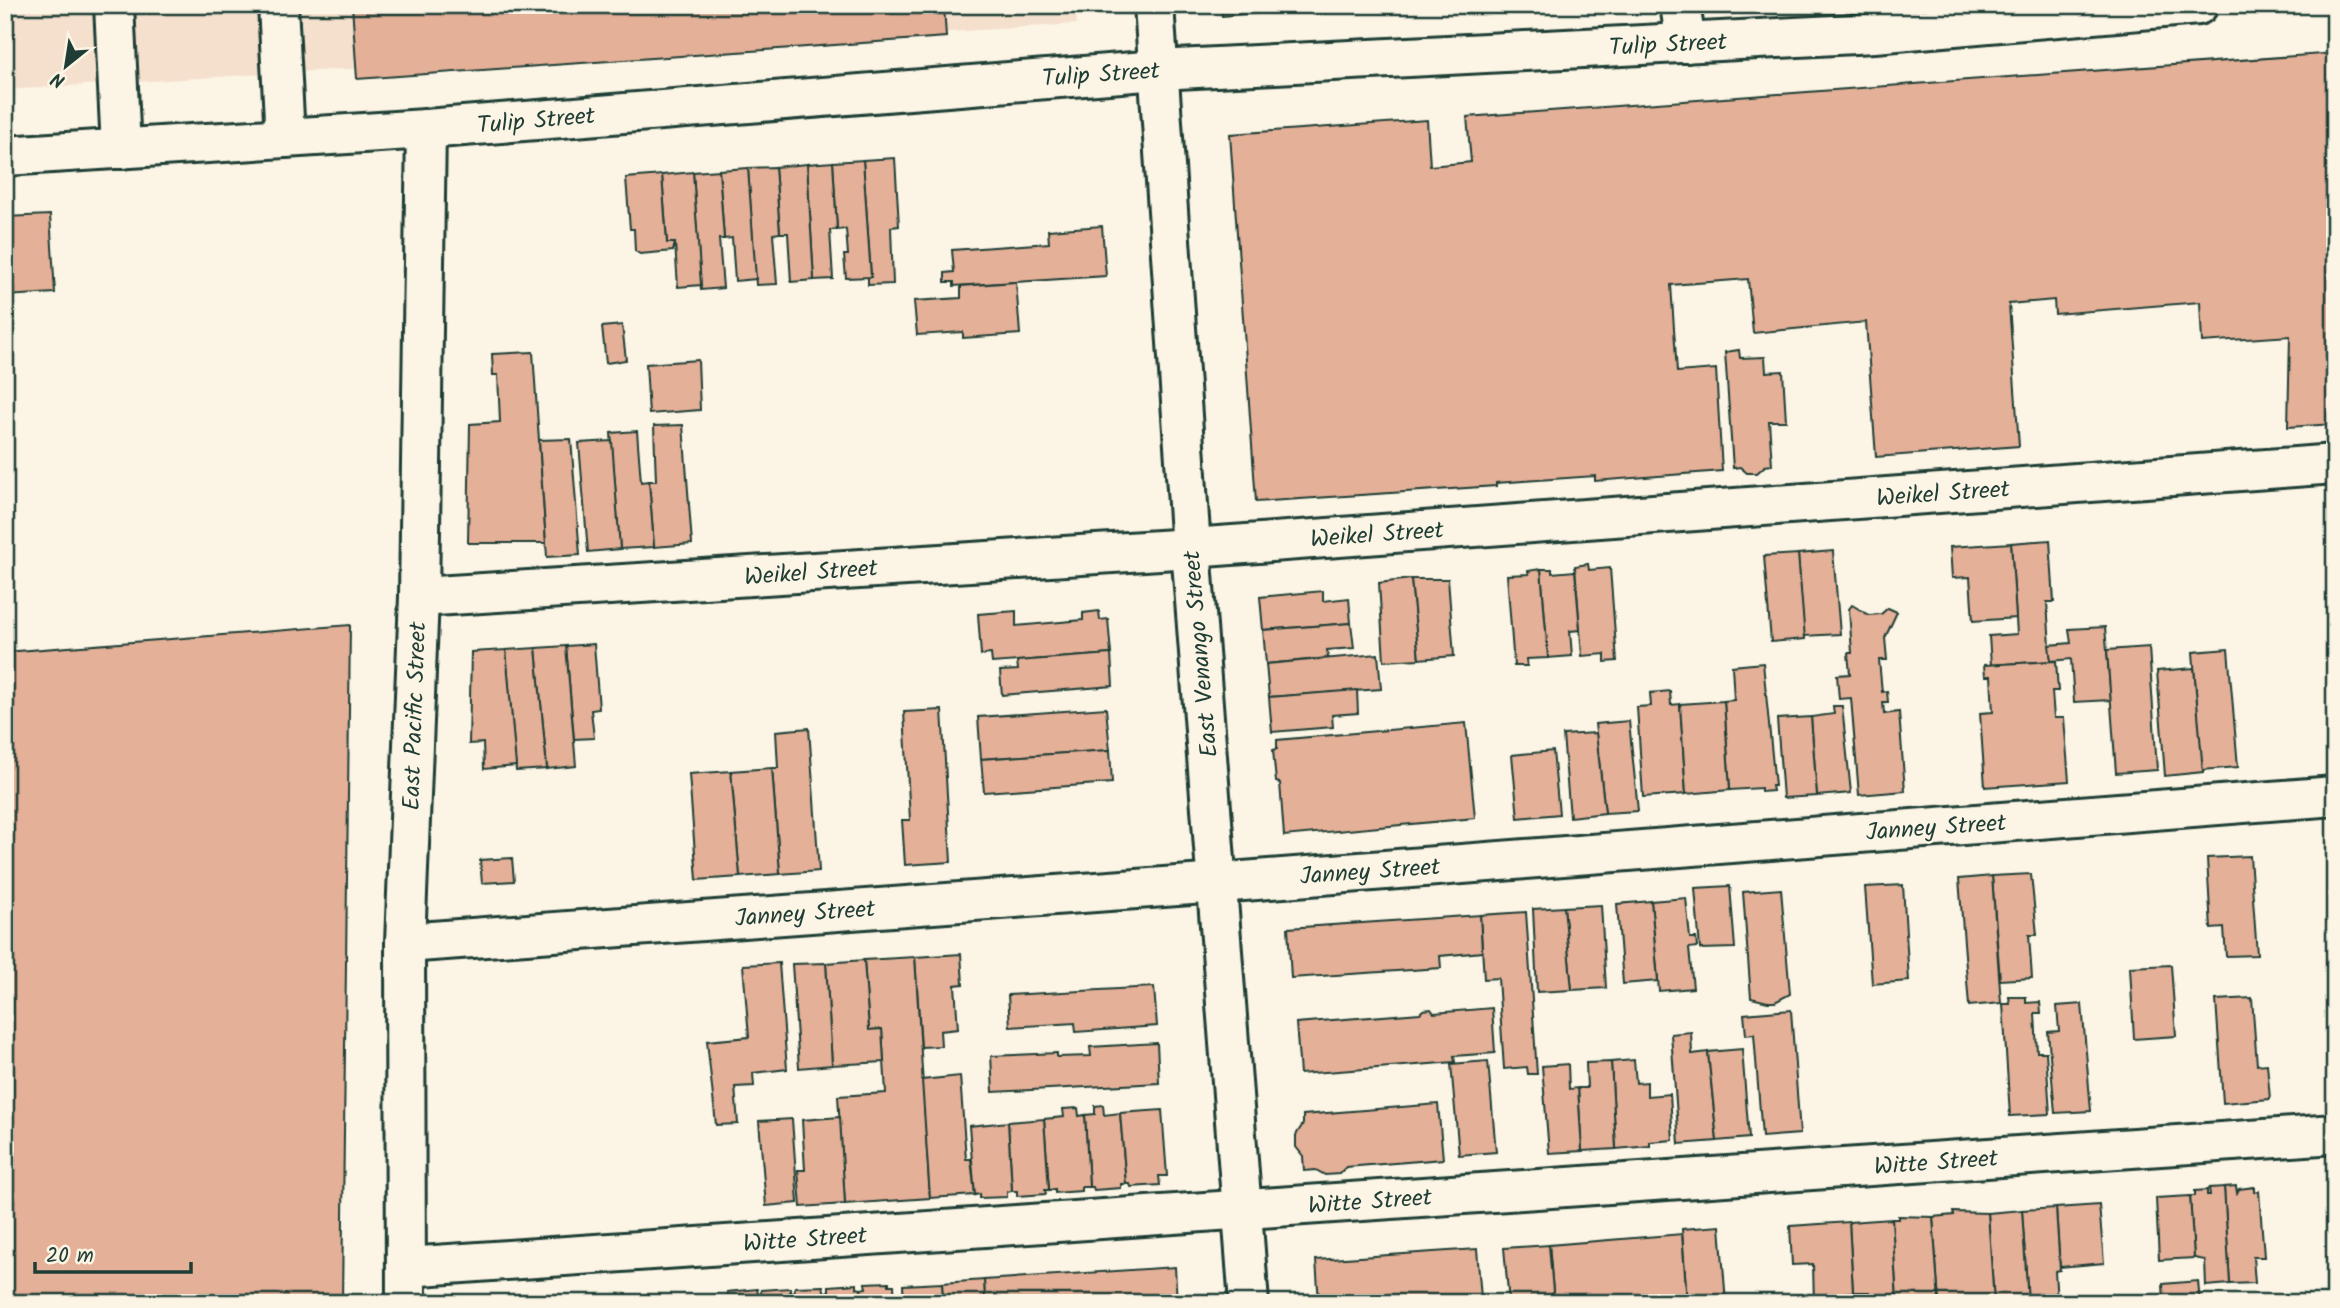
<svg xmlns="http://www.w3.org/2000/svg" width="2340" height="1308" viewBox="0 0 2340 1308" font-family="Kalam,sans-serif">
<rect width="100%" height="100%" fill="#fcf5e5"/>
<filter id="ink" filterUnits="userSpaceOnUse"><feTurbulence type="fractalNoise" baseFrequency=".0143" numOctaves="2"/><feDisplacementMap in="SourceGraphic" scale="14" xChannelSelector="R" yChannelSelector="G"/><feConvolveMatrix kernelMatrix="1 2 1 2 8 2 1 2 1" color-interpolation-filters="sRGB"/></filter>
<g filter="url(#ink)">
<path fill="#f5e0ce" d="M5,5H1076L1077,24L5,90Z"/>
<g fill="#e5b098" stroke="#1f3d34" stroke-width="2">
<path d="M352,5H944L946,37L357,79Z"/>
<path d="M1221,5H1306L1307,9L1222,16Z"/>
<path d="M2335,53V424L2288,427L2290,336L2202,342L2200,302L2055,314L2054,300L2009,304L2019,446L1876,457L1866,322L1753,333L1748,279L1671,285L1677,372L1716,369L1722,471L1595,481V476L1496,483V486L1256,502L1230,134L1427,120L1430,166L1471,162L1467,117Z"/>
<path d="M895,158L899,226L891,227L893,284L868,285V278L871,277L863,160Z"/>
<path d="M863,160L871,277L846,278L844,255H848L846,229L837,230L833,162Z"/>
<path d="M833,162L837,230H830L833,279L814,280L807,164Z"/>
<path d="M807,164L814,280L791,282L788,233H780L775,167Z"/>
<path d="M775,167L780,233L773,234L777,284L756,285L748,168Z"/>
<path d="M748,168L756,279L735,281L732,238L724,239L719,170Z"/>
<path d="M719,170L724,239H719L723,288L701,290L693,172Z"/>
<path d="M693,172L701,285L678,287L675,243H667L662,175Z"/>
<path d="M662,175L667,243H675L673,251L640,254L635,251L634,229H630L626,178Z"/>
<path d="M50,215L55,293L5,296V217Z"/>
<path d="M1102,226L1106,276L954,286V282H945V273L954,272L952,250L1049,243L1048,230Z"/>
<path d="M1016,282L1020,334L963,338V332L917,335L914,301L961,298V286Z"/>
<path d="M622,325L626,360L606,363L602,327Z"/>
<path d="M1739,350L1740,358L1765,357L1766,372L1783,371L1786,421H1769L1772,465L1765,466L1757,473H1747L1740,467L1733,468L1725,352Z"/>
<path d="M533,352L546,543H468L470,424L500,422L498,375H493L492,354Z"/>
<path d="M698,360L700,410L649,414L646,364Z"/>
<path d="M683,425L692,544L654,547L649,481H656L654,426Z"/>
<path d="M637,431L641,482L649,481L654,547L620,549L611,433Z"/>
<path d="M571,439L580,555L547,557L539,440Z"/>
<path d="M612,441L620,549L588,552L579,443Z"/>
<path d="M2050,540L2054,602H2047L2051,661L1991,665L1989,636L2017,634L2011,543Z"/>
<path d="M2011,543L2016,618L1973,621L1970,577L1952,578L1950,547Z"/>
<path d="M1833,551L1840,634L1804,636L1798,554Z"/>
<path d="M1798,554L1805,639L1771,642L1764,556Z"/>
<path d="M1588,564L1589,570L1610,568L1617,661L1605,662V654L1582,656L1575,566Z"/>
<path d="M1541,569H1552V573L1575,571L1580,630L1570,631L1572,656L1548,658Z"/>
<path d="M1541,569L1548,658L1526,659L1527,666H1514L1507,575L1529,574L1528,571Z"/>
<path d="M1411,579L1419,659L1384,661L1379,583Z"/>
<path d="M1411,579H1448L1454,656L1419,659Z"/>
<path d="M1323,591V601L1349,598L1351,623L1263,630L1260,597Z"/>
<path d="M1852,605L1869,615L1881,614L1888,608L1897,612L1885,638L1887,660H1879L1882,692L1887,691L1888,702H1883L1884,714L1899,712L1905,791L1859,795L1851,698L1839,699L1837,675L1850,674L1848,653H1852L1849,609Z"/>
<path d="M1016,611V626L1083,620V613L1099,611L1100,620L1108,619L1111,654L992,663L991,654L981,655L978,614Z"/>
<path d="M1351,623L1354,648L1327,650L1328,658L1266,664L1263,630Z"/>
<path d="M350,625L342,1303H5V652Z"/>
<path d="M2105,627L2111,700L2074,702L2071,659L2051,661L2049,645L2071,643L2069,629Z"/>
<path d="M594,644L599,709L591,710L594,738L574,739L566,646Z"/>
<path d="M566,646L576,766L547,769L536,648Z"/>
<path d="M2149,647L2157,770L2116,773L2107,650Z"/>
<path d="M536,648L547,769L516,771L506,650Z"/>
<path d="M2228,649L2238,767L2202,770L2193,652Z"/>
<path d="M506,650L516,766L484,769L483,743L469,744L471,652Z"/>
<path d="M1111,654L1113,686L1002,695L1000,671L1018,670L1017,661Z"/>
<path d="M1378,654L1381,689L1269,697L1266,664Z"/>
<path d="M2056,661L2058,691H2052L2054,718H2064L2069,781L1985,787L1980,713L1993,712L1991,676H1985L1984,665Z"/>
<path d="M1763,663L1775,786H1772L1773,791L1761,792V788L1730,790L1724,701L1734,700L1732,666Z"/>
<path d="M2194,668L2203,772L2165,776L2157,671Z"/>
<path d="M1357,690L1358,713L1332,715L1333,727L1272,732L1269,697Z"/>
<path d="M1670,691L1671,705L1680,704L1686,794L1643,797L1637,707L1651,706L1650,693Z"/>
<path d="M1724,701L1730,790L1686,794L1680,704Z"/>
<path d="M1833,706H1842L1851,793L1817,796L1811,717L1834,714Z"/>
<path d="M1106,708L1110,750L981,759L978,717Z"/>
<path d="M942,710L951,862L905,865L902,820H910L904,712Z"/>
<path d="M1811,717L1817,796L1783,798L1777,719Z"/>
<path d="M1629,721L1638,811L1605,813L1595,724Z"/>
<path d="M1466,723L1475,818L1284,836L1280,783L1276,782L1273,750L1277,749V740Z"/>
<path d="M809,728L819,871L780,874L772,768H778L776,731Z"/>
<path d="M1596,733L1605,813L1570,817L1563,735Z"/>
<path d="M1110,750L1112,783L984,792L981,759Z"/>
<path d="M1553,751L1559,814L1518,818L1512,755Z"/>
<path d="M772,768L780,874L740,877L731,771Z"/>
<path d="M731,771L740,877L697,880L689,774Z"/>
<path d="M2250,856L2257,955L2226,956L2224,928L2211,929L2207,858Z"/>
<path d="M512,858L514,881L482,883L480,860Z"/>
<path d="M2031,874L2037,935H2029L2032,978L2000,980L1992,876Z"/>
<path d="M1992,876L2001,1003L1969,1006L1959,879Z"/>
<path d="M1903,885L1909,981L1872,984L1865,887Z"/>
<path d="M1730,886L1735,948L1700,949L1695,888Z"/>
<path d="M1781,889L1790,994L1775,1002H1768L1751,998L1743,892Z"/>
<path d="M1686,898L1690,938H1696L1697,947L1689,948L1693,988L1659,991L1651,901Z"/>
<path d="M1651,901L1658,981L1623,984L1617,904Z"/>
<path d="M1601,905L1606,988L1572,990L1564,907Z"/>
<path d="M1564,907L1572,990L1537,992L1533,909Z"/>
<path d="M1526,912L1537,1074H1528L1527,1067L1504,1069L1498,978L1484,979L1480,915Z"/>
<path d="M1480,915L1482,952L1440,956L1441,968L1291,978L1288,928Z"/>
<path d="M961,954L963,984L955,985L958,1029L940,1031L941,1046L921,1047L915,957Z"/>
<path d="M915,957L930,1198L845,1204L838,1096L886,1093L882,1029L869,1030L864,960Z"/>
<path d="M864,960L869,1030L882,1029L884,1062L832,1065L826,963Z"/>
<path d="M779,963L787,1069L753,1073L754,1086L735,1087L738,1124L716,1125L707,1041L749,1037L743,965Z"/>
<path d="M826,963L832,1065L799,1068L792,964Z"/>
<path d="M2171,965L2176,1036L2134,1039L2130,967Z"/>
<path d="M1154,987L1157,1026L1076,1032L1075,1023L1010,1027L1008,995Z"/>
<path d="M2009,997H2026V1003L2040,1002L2041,1013H2035L2037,1052H2046L2050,1114L2010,1116L2003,1004H2010Z"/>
<path d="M2252,998L2257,1065L2267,1064L2270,1099L2223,1103L2216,1000Z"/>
<path d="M2082,1004L2091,1111L2055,1113L2048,1032L2059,1031L2057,1006Z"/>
<path d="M1492,1008L1495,1053L1454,1056L1455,1062L1300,1074L1296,1023L1420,1013L1423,1010L1431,1009L1434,1013Z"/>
<path d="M1791,1010L1800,1134L1762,1137L1754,1034L1746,1035L1744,1014Z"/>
<path d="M1691,1032L1692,1054L1708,1052L1717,1141L1679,1144L1671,1034Z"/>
<path d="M1157,1043L1159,1083L993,1092L991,1056L1057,1053V1057L1091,1056L1090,1047Z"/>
<path d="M1742,1049L1749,1138L1717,1141L1708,1052Z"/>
<path d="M1634,1060L1636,1083L1647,1082V1096L1670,1094L1673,1140L1650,1142V1146L1616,1149L1611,1062Z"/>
<path d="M1488,1061L1496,1152L1459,1155L1451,1064Z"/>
<path d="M1611,1062L1616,1149L1582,1151L1578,1088H1587L1586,1063Z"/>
<path d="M1568,1064L1569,1089L1578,1088L1582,1151L1549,1153L1542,1066Z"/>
<path d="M960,1076L966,1159H971L975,1195L930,1198L922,1080Z"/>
<path d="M1438,1104L1443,1159L1346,1167L1339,1174L1325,1175L1316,1170L1304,1171L1303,1156L1296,1147V1135L1303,1124V1115Z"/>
<path d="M1103,1105L1104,1115L1120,1113L1126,1184H1121V1188L1094,1190L1093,1187H1089L1085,1115L1095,1114V1106Z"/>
<path d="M1078,1108L1079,1116L1085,1115L1089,1187H1081V1191L1055,1193V1189L1049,1190L1044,1119L1064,1117L1063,1109Z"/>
<path d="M1162,1110L1167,1176H1159L1160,1185L1131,1187L1130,1184H1126L1120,1113Z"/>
<path d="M840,1117L845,1204L801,1207L798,1170H805L802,1120Z"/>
<path d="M792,1119L798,1203L766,1206L759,1121Z"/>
<path d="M1044,1119L1049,1190H1045L1046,1194L1017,1196V1191H1012L1008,1122Z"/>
<path d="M1008,1122L1012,1191L1007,1192V1197L980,1198V1194L975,1195L969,1126Z"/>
<path d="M2236,1186L2237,1193L2239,1189L2255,1187V1192L2259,1191L2264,1257H2253L2255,1283L2230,1284L2224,1187Z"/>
<path d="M2224,1187L2230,1284L2206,1286L2205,1260L2194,1258L2190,1196H2195V1191L2207,1190V1195H2210L2209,1188Z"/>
<path d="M2190,1196L2194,1258L2159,1260L2156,1198Z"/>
<path d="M2099,1205L2104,1263L2060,1267L2056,1208Z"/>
<path d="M2056,1208L2060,1270L2055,1271L2057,1303H2028L2022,1210Z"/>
<path d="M2022,1210L2028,1303H1994L1988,1213Z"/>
<path d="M1953,1212L1988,1213L1994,1303H1939L1933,1217L1954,1215Z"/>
<path d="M1898,1216L1933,1217L1939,1303H1897L1892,1219H1898Z"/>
<path d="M1892,1219L1897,1303H1870L1869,1292H1853L1849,1222Z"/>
<path d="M1849,1222L1853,1292L1843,1293L1844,1303H1814L1813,1264L1792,1265L1790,1226Z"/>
<path d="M1720,1226L1726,1303H1687L1682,1229Z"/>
<path d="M1682,1234L1687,1303H1554L1549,1245Z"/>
<path d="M1549,1245L1554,1303H1509L1504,1248Z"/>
<path d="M1477,1249L1481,1298L1408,1303H1319L1316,1260Z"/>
<path d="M1175,1267L1177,1303H985L984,1280Z"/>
<path d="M984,1280L985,1303H943L942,1283Z"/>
<path d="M2198,1281L2200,1303H2164L2163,1284Z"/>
<path d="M889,1282V1285H894L895,1303H862L861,1289L866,1288L865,1283Z"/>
<path d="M942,1283L943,1303H904L903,1285Z"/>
<path d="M857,1284V1288L861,1289L862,1303H827L826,1292L829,1291V1286Z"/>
<path d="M823,1286L827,1303H793L795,1287Z"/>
<path d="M790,1288V1292H793V1303H762L761,1290Z"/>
<path d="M757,1289L760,1303H724V1297H728L727,1292Z"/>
</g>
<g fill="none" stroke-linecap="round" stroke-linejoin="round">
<g stroke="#1f3d34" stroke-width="44">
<g id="minor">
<path d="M114,5L121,149"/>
<path d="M278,5L285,138"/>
<path d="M1154,5L1191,548L1249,1303"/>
<path d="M1680,5L1686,43"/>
<path d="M5,156L426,129L1158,70L1874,33L2198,5"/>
<path d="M419,597L1191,548L2335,464"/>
<path d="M405,943L1218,883L2335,796"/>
<path d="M406,1267L2335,1134"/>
<path d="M406,1303L405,943L419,597L426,129"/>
</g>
</g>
<use href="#minor" stroke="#fcf5e5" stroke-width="38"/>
</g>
</g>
<g text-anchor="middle" stroke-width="5" stroke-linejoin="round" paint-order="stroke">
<g font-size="24" fill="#1f3d34" stroke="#fcf5e5">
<text transform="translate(1668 44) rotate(-3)" y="8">Tulip Street</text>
<text transform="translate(1101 74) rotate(-4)" y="8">Tulip Street</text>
<text transform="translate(536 120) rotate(-5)" y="8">Tulip Street</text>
<text transform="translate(1943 493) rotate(-4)" y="8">Weikel Street</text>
<text transform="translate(1377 534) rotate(-4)" y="8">Weikel Street</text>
<text transform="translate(811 572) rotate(-4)" y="8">Weikel Street</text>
<text transform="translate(1200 654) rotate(-95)" y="8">East Venango Street</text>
<text transform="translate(414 716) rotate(-88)" y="8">East Pacific Street</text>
<text transform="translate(1936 827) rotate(-4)" y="8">Janney Street</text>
<text transform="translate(1370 871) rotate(-4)" y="8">Janney Street</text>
<text transform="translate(805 913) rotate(-4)" y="8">Janney Street</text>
<text transform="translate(1936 1162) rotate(-4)" y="8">Witte Street</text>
<text transform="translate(1370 1201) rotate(-4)" y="8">Witte Street</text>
<text transform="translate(805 1239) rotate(-4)" y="8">Witte Street</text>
</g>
</g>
<rect width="2340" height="1308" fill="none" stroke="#fcf5e5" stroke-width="28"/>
<rect x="14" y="14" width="2312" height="1280" fill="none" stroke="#1f3d34" stroke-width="2.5" filter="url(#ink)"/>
<g transform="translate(66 66) rotate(210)" stroke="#fcf5e5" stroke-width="5" paint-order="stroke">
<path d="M0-5L12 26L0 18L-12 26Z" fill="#1f3d34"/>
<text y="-10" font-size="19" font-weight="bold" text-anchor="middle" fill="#1f3d34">N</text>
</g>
<path d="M35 1262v10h156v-10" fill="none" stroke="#1f3d34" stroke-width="3.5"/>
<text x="46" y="1262" font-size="21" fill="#1f3d34" stroke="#fcf5e5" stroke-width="5" paint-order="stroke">20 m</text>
</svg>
